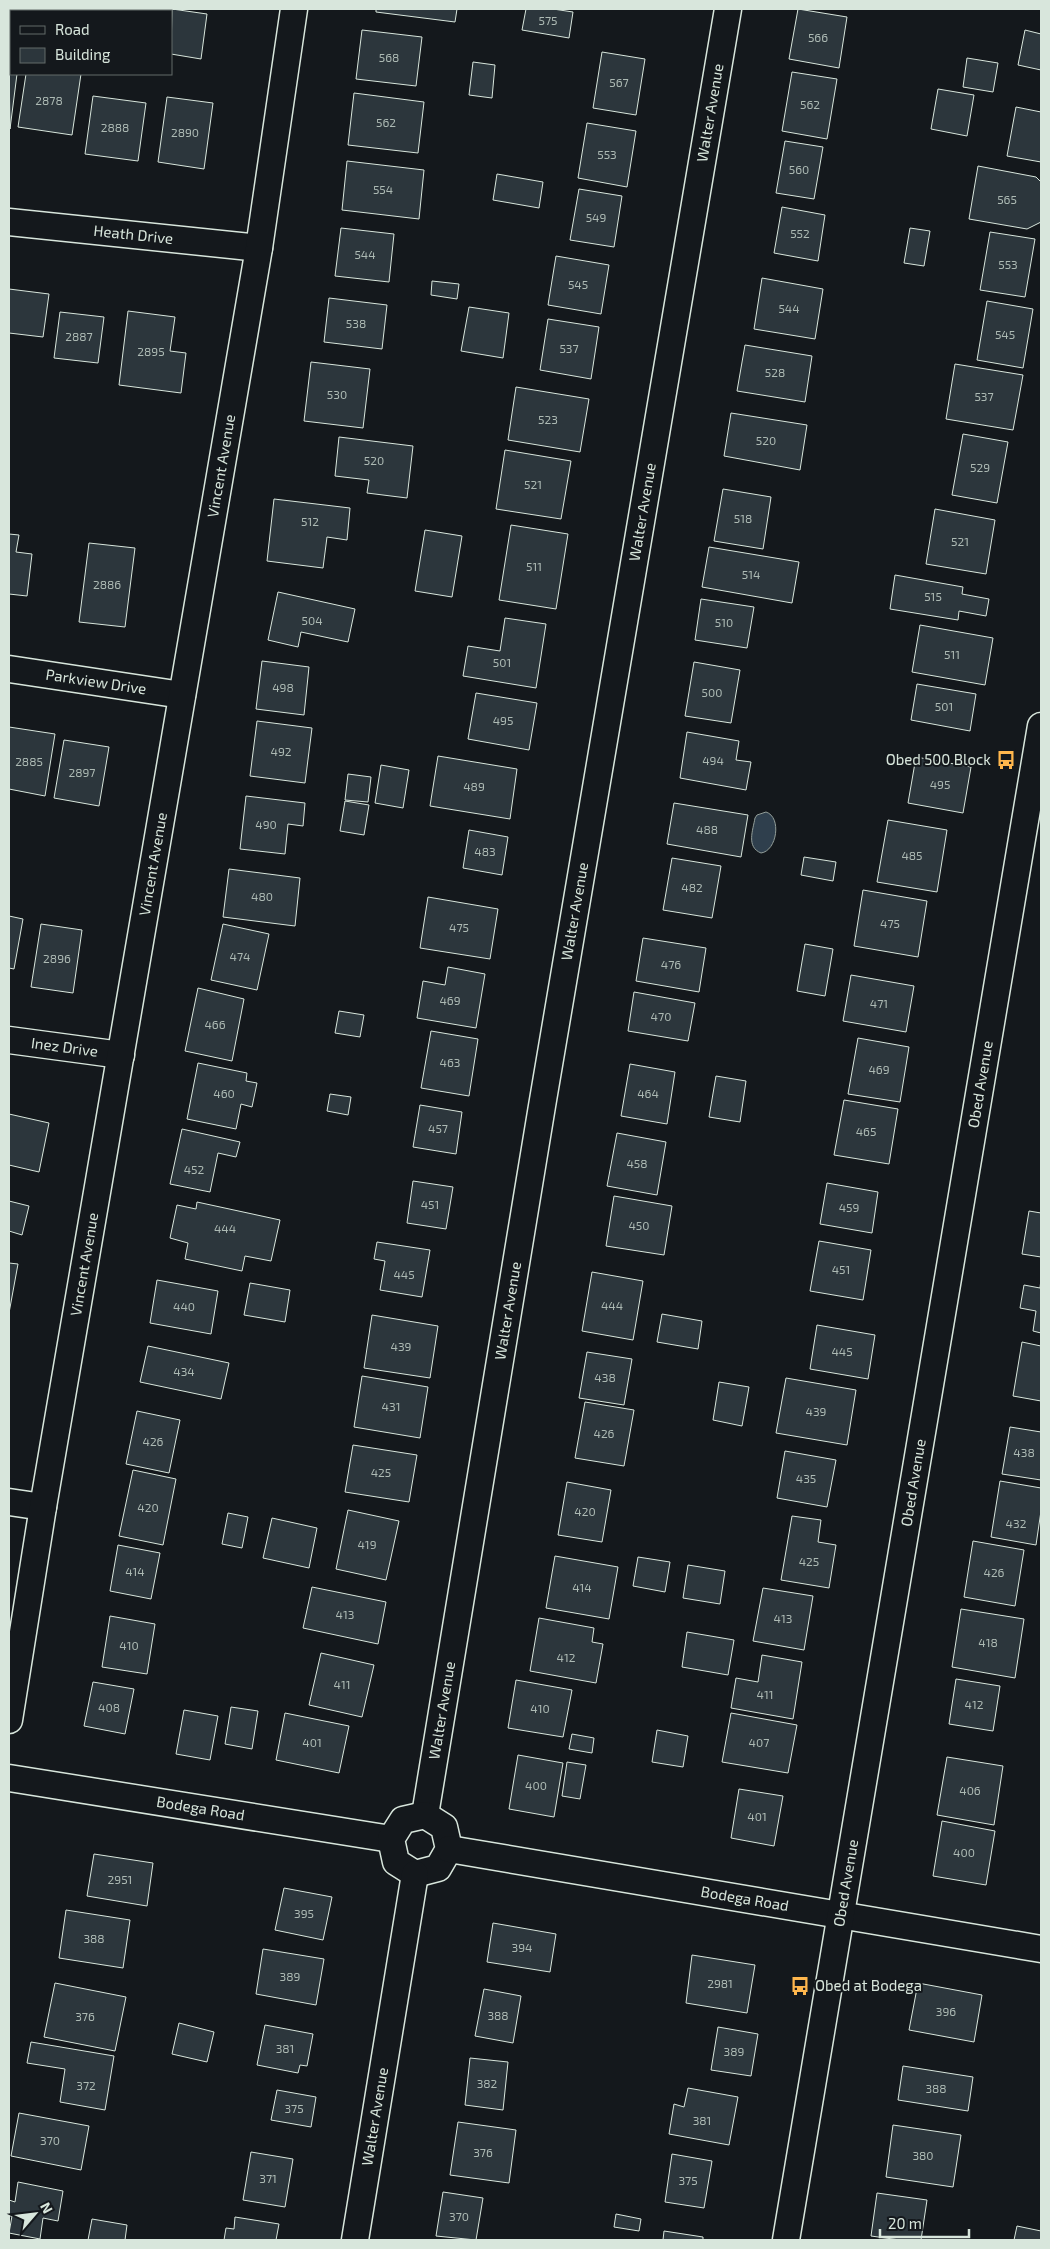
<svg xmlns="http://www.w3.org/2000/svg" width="1050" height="2249" viewBox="0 0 1050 2249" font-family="'Exo 2',sans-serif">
<rect width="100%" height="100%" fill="#14181c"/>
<path fill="#2f3f4d" stroke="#939e99" d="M766,812C782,817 777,851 761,853C746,847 753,830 755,818L757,815Z"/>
<g fill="#2c363c" stroke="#d8e6dc">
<path d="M172,9L207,14L201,59L171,54Z"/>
<path d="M376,9H457L455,22L376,12Z"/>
<path d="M526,9H553L573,12L569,38L522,30Z"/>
<path d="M798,9L847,17L839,68L789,59Z"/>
<path d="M362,30L422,37L416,86L356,79Z"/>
<path d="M1025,30L1041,34V70L1018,65Z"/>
<path d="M602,52L645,59L636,115L593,108Z"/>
<path d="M967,58L998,63L993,92L963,87Z"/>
<path d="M473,62L495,65L492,98L469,95Z"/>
<path d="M9,64H11V74H17L10,129Z"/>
<path d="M792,72L837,79L827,139L782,131Z"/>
<path d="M26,74H81L72,135L18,127Z"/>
<path d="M938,89L974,95L967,136L931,129Z"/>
<path d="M354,93L424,102L418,153L348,145Z"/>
<path d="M93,96L146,103L138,161L85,154Z"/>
<path d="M167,97L213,103L204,169L158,162Z"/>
<path d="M1016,107L1041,112V162L1007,156Z"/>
<path d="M587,123L636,131L627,187L578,178Z"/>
<path d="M785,141L823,147L814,199L776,193Z"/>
<path d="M347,161L424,170L419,219L342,210Z"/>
<path d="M978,166L1036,177L1041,182V222L1027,229L969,219Z"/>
<path d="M497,174L543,182L539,208L493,200Z"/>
<path d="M579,189L622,196L614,247L570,240Z"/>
<path d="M782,207L825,215L818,261L774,253Z"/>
<path d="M341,228L394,234L389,282L335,276Z"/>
<path d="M910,228L930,231L924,266L904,263Z"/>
<path d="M990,232L1035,239L1025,297L980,290Z"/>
<path d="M556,256L609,265L601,314L548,305Z"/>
<path d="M762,278L823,289L815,339L754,329Z"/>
<path d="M432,281L459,284L457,299L431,295Z"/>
<path d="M9,289L49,294L43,337L9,333Z"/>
<path d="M329,298L387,305L382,349L324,342Z"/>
<path d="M987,301L1033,309L1023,368L977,360Z"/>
<path d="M469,307L509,313L503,358L461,351Z"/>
<path d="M128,311L175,317L170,351L186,353L181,393L119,385Z"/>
<path d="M60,312L104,317L98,363L54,358Z"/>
<path d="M548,319L599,327L591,379L540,370Z"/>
<path d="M745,345L812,356L805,402L737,391Z"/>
<path d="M311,362L370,369L363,428L304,421Z"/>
<path d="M955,364L1023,375L1013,430L946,419Z"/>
<path d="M516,387L589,399L580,452L508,440Z"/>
<path d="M731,413L807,425L800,470L724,456Z"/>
<path d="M963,434L1008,442L997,503L952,495Z"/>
<path d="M339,437L413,446L407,498L367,493L369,480L335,476Z"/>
<path d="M505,450L571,461L561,519L496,509Z"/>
<path d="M723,489L771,497L763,549L714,541Z"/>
<path d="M274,499L350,508L347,540L327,537L323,568L267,561Z"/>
<path d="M935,509L995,520L986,574L926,564Z"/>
<path d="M511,525L568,534L556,609L499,600Z"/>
<path d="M425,530L462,536L452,597L415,591Z"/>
<path d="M9,534L19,535L16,552L32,554L27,596L9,594Z"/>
<path d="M89,543L135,548L125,627L79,622Z"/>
<path d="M709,547L799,562L792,603L702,587Z"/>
<path d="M895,575L963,587L962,594L989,599L986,616L959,611L958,620L890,609Z"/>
<path d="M278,592L355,609L348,642L301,632L298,647L268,640Z"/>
<path d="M701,599L754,607L747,648L695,640Z"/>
<path d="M505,618L546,624L536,688L463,676L468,646L500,651Z"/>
<path d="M920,625L993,638L985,685L912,672Z"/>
<path d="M262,661L309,667L304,715L256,709Z"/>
<path d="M694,662L740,670L731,723L685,716Z"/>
<path d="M917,684L976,694L970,731L911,720Z"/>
<path d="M476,693L537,703L529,750L468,739Z"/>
<path d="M257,721L312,728L305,783L250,776Z"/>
<path d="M9,727L55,734L45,796L9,789Z"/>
<path d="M687,732L739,741L736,760L751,762L746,790L680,778Z"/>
<path d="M64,740L109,747L99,806L54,798Z"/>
<path d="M438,756L517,769L510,819L430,806Z"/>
<path d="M916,757L971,767L963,813L908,803Z"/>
<path d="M381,765L409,770L403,808L375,803Z"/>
<path d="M348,774L371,777L368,802L345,800Z"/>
<path d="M246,796L305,803L303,826L288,824L285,854L240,849Z"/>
<path d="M345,801L369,805L364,835L340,831Z"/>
<path d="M674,803L748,815L741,857L667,844Z"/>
<path d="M888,820L947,830L937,892L877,882Z"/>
<path d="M469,830L508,837L502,875L463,868Z"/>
<path d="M804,857L836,862L833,881L801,875Z"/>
<path d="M672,858L721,866L712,918L663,910Z"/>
<path d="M229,869L300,878L295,926L223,917Z"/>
<path d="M863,890L927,901L918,957L854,946Z"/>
<path d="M428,897L498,909L490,959L420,948Z"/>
<path d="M9,916L23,919L14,969L9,968Z"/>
<path d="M41,924L82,930L73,993L31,987Z"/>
<path d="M223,924L269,934L257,990L211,980Z"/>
<path d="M643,938L706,948L699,992L636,981Z"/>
<path d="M805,944L833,949L825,996L797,991Z"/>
<path d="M448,967L485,974L476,1028L417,1018L423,981L445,985Z"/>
<path d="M851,975L914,986L906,1032L843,1021Z"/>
<path d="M198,988L244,999L232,1061L185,1051Z"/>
<path d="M634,992L695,1003L688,1041L628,1031Z"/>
<path d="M339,1011L364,1015L360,1037L335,1033Z"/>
<path d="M431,1031L478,1039L469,1096L421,1088Z"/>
<path d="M858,1038L909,1047L900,1102L848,1094Z"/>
<path d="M198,1063L247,1073L246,1081L257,1083L252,1107L241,1104L236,1129L187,1119Z"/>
<path d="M630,1064L675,1072L667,1124L621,1116Z"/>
<path d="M716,1076L746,1081L740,1122L709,1117Z"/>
<path d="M330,1094L351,1097L348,1115L327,1111Z"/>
<path d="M844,1100L898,1109L889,1164L834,1155Z"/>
<path d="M420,1105L462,1112L456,1154L413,1147Z"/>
<path d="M9,1114L49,1123L39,1172L9,1165Z"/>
<path d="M182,1129L240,1142L236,1157L218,1153L210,1192L170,1184Z"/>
<path d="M617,1133L666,1142L657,1195L607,1186Z"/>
<path d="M413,1181L453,1187L446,1229L407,1223Z"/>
<path d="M827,1183L878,1192L872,1233L820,1224Z"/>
<path d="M614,1196L672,1206L664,1255L606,1246Z"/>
<path d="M9,1201L29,1206L22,1235L9,1231Z"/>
<path d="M197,1202L280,1220L271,1261L245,1256L242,1271L185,1259L188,1243L170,1238L177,1205L196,1209Z"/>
<path d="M1029,1211L1041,1213V1257L1022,1254Z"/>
<path d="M819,1241L871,1250L863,1300L810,1291Z"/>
<path d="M377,1242L430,1250L422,1297L380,1290L385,1261L374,1259Z"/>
<path d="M9,1263L18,1264L9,1313Z"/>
<path d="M592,1272L643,1281L633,1340L582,1331Z"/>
<path d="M1041,1279V1333L1033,1331L1036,1311L1020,1308L1024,1285L1040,1288Z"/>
<path d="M157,1280L218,1291L211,1334L150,1323Z"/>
<path d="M250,1283L290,1290L285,1322L244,1315Z"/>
<path d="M662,1314L702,1321L698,1349L657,1342Z"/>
<path d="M372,1315L438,1326L430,1378L364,1368Z"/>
<path d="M817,1325L875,1335L868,1379L810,1369Z"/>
<path d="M1022,1342L1041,1346V1401L1013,1396Z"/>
<path d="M148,1346L229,1363L221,1399L140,1382Z"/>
<path d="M587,1352L632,1359L624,1405L579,1398Z"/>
<path d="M362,1376L428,1387L420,1438L354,1427Z"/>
<path d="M786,1378L856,1390L847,1445L776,1433Z"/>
<path d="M719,1382L749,1387L742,1426L713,1420Z"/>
<path d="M585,1402L634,1410L624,1466L575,1458Z"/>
<path d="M137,1411L180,1420L169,1473L126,1464Z"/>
<path d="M1010,1427L1041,1432V1480L1002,1474Z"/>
<path d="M353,1445L417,1455L409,1502L345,1492Z"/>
<path d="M785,1451L836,1460L827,1507L777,1498Z"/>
<path d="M133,1470L176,1479L163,1545L119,1536Z"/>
<path d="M1000,1481L1041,1488V1511L1036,1545L991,1537Z"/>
<path d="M567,1482L611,1490L602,1542L558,1535Z"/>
<path d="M348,1510L399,1521L386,1580L336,1569Z"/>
<path d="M228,1513L248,1517L242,1548L222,1544Z"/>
<path d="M792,1516L821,1520L818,1542L836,1545L829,1588L781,1580Z"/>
<path d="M272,1518L317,1528L309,1568L263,1558Z"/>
<path d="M973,1541L1024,1550L1015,1606L964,1597Z"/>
<path d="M118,1545L160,1553L151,1599L110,1591Z"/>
<path d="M555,1556L618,1567L609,1619L546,1608Z"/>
<path d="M638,1557L670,1562L665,1592L633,1586Z"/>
<path d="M688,1565L725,1571L720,1604L683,1598Z"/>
<path d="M312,1587L386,1602L378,1644L303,1628Z"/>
<path d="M763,1588L813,1596L804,1650L753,1641Z"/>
<path d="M961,1609L1024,1619L1015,1678L952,1667Z"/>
<path d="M110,1616L155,1624L147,1674L102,1667Z"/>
<path d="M539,1618L594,1628L592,1642L603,1644L596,1683L530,1671Z"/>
<path d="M687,1632L734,1640L728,1675L682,1667Z"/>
<path d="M321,1653L374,1665L362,1717L309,1705Z"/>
<path d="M762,1655L802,1662L793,1719L731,1708L736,1678L758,1682Z"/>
<path d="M956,1679L1000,1686L993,1731L949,1724Z"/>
<path d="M516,1680L572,1690L563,1737L508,1728Z"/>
<path d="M93,1682L134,1689L125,1734L84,1726Z"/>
<path d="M231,1707L258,1711L252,1749L225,1744Z"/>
<path d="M184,1710L218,1716L210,1760L176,1754Z"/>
<path d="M285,1713L349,1726L339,1773L276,1760Z"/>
<path d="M731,1713L797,1725L788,1773L722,1762Z"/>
<path d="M657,1730L688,1736L683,1767L652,1762Z"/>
<path d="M572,1734L594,1738L592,1753L569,1749Z"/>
<path d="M518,1755L563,1763L554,1817L509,1809Z"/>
<path d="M947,1757L1003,1766L994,1825L937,1815Z"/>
<path d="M567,1762L586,1765L580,1799L562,1796Z"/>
<path d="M739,1789L783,1796L774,1846L731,1838Z"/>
<path d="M942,1821L995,1831L986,1885L933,1876Z"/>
<path d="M94,1854L153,1863L147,1906L87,1896Z"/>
<path d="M284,1888L332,1897L323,1940L275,1930Z"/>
<path d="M66,1910L130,1920L123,1968L59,1958Z"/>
<path d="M493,1923L556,1934L550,1972L487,1962Z"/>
<path d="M263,1949L324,1959L316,2005L256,1994Z"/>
<path d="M692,1955L755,1965L747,2013L686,2003Z"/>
<path d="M55,1983L126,1997L115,2051L44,2037Z"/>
<path d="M918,1983L982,1995L974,2042L909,2030Z"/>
<path d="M484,1989L521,1996L513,2043L475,2036Z"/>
<path d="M179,2023L214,2032L207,2062L172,2054Z"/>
<path d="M265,2025L313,2034L307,2066L300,2065L298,2073L257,2065Z"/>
<path d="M718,2027L758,2034L751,2076L711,2070Z"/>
<path d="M31,2042L114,2056L105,2110L60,2102L65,2069L27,2063Z"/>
<path d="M470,2058L508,2062L503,2110L465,2105Z"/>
<path d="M903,2066L973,2077L968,2111L898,2100Z"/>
<path d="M688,2088L738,2097L729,2145L669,2134L674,2104L684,2107Z"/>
<path d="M277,2090L316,2097L311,2127L271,2120Z"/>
<path d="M19,2113L89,2126L81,2170L11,2156Z"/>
<path d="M458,2122L516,2130L509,2183L450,2175Z"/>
<path d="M893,2125L961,2135L953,2187L886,2177Z"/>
<path d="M251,2152L293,2159L285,2207L243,2200Z"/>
<path d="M672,2154L712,2161L704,2208L665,2202Z"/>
<path d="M18,2182L63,2191L58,2221L43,2218L40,2239L9,2233L12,2216H9V2200L15,2202Z"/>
<path d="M443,2192L483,2198L476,2240L436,2236Z"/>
<path d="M877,2193L927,2200L921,2240H900L871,2236Z"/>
<path d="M616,2214L641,2219L639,2231L614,2227Z"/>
<path d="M235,2217L279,2224L276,2240H224L226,2228L234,2229Z"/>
<path d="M92,2219L127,2225L125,2240H88Z"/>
<path d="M1017,2226L1041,2231V2240H1014Z"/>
<path d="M664,2231L703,2237V2240H663Z"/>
</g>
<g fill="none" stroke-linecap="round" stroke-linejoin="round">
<g stroke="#d8e6dc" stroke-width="29">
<g id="minor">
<path id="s1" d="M9,222L259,248"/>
<path id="s2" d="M9,669L182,695"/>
<path id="s3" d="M9,1040L121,1055"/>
<path d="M9,1502L43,1507"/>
<path id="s4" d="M9,1720L43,1507L259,248L294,9"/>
<path id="s5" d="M9,1778L391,1839"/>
<path id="s6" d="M425,1815L542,1106L728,9"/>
<path d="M425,1815L444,1827L449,1849L438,1868L415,1874L396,1862L391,1839L403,1820Z"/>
<path id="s7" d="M449,1849L1041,1949"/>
<path id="s8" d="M355,2240L415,1874"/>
<path id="s9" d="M786,2240L1041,726"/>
</g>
</g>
<use href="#minor" stroke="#14181c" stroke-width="26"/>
</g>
<defs>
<g id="bus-bare" transform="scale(1.5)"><path d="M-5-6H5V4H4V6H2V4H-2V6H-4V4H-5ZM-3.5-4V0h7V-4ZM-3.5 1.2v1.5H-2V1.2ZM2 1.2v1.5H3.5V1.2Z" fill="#ffb74d" stroke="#14181c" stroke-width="2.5" paint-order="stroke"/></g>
</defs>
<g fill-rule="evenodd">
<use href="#bus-bare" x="1006" y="760"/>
<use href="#bus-bare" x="800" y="1986"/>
</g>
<g text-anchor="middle" stroke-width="4" stroke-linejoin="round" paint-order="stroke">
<g font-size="12" fill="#adbab4">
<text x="548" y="25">575</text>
<text x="818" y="42">566</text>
<text x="389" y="62">568</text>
<text x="619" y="87">567</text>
<text x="49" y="105">2878</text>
<text x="810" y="109">562</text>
<text x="386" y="127">562</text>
<text x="115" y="132">2888</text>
<text x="185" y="137">2890</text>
<text x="607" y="159">553</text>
<text x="799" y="174">560</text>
<text x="383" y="194">554</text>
<text x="1007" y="204">565</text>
<text x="596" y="222">549</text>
<text x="800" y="238">552</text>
<text x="365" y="259">544</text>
<text x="1008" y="269">553</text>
<text x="578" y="289">545</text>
<text x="789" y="313">544</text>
<text x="356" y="328">538</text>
<text x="1005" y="339">545</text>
<text x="79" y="341">2887</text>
<text x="569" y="353">537</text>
<text x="151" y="356">2895</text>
<text x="775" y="377">528</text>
<text x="337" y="399">530</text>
<text x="984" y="401">537</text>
<text x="548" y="424">523</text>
<text x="766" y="445">520</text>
<text x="374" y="465">520</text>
<text x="980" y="472">529</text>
<text x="533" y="489">521</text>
<text x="743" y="523">518</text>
<text x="310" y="526">512</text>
<text x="960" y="546">521</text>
<text x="534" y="571">511</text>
<text x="751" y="579">514</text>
<text x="107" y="589">2886</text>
<text x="933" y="601">515</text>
<text x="312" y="625">504</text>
<text x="724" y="627">510</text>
<text x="952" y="659">511</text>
<text x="502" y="667">501</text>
<text x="283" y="692">498</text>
<text x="712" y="697">500</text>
<text x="944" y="711">501</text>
<text x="503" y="725">495</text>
<text x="281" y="756">492</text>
<text x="713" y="765">494</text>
<text x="29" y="766">2885</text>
<text x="82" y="777">2897</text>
<text x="940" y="789">495</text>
<text x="474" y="791">489</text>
<text x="266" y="829">490</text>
<text x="707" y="834">488</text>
<text x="485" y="856">483</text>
<text x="912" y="860">485</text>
<text x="692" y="892">482</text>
<text x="262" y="901">480</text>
<text x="890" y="928">475</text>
<text x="459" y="932">475</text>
<text x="240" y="961">474</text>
<text x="57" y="963">2896</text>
<text x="671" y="969">476</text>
<text x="450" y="1005">469</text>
<text x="879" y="1008">471</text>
<text x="661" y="1021">470</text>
<text x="215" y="1029">466</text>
<text x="450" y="1067">463</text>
<text x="879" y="1074">469</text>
<text x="224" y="1098">460</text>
<text x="648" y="1098">464</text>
<text x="438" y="1133">457</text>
<text x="866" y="1136">465</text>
<text x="637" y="1168">458</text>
<text x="194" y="1174">452</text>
<text x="430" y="1209">451</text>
<text x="849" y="1212">459</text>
<text x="639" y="1230">450</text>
<text x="225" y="1233">444</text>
<text x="841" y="1274">451</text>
<text x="404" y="1279">445</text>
<text x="612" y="1310">444</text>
<text x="184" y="1311">440</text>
<text x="401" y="1351">439</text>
<text x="842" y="1356">445</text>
<text x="184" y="1376">434</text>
<text x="605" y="1382">438</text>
<text x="391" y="1411">431</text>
<text x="816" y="1416">439</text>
<text x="604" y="1438">426</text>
<text x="153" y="1446">426</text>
<text x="1024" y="1457">438</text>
<text x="381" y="1477">425</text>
<text x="806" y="1483">435</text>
<text x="148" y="1512">420</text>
<text x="585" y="1516">420</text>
<text x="1016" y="1528">432</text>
<text x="367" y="1549">419</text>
<text x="809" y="1566">425</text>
<text x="135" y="1576">414</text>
<text x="994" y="1577">426</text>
<text x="582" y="1592">414</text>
<text x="345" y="1619">413</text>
<text x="783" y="1623">413</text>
<text x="988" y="1647">418</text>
<text x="129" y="1650">410</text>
<text x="566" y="1662">412</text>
<text x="342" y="1689">411</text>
<text x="765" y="1699">411</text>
<text x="974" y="1709">412</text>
<text x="109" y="1712">408</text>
<text x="540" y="1713">410</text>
<text x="312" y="1747">401</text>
<text x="759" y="1747">407</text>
<text x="536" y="1790">400</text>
<text x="970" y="1795">406</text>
<text x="757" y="1821">401</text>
<text x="964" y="1857">400</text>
<text x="120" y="1884">2951</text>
<text x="304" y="1918">395</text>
<text x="94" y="1943">388</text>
<text x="522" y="1952">394</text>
<text x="290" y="1981">389</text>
<text x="720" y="1988">2981</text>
<text x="946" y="2016">396</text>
<text x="498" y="2020">388</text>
<text x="85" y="2021">376</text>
<text x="285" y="2053">381</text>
<text x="734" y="2056">389</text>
<text x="487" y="2088">382</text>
<text x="86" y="2090">372</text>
<text x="936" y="2093">388</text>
<text x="294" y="2113">375</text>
<text x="702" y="2125">381</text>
<text x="50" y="2145">370</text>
<text x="483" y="2157">376</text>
<text x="923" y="2160">380</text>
<text x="268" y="2183">371</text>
<text x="688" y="2185">375</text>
<text x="459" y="2221">370</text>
</g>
<g font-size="15" fill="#d8e6dc" stroke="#14181c">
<text dy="5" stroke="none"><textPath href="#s6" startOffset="1726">Walter Avenue</textPath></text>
<text dy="5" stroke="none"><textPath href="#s1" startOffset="125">Heath Drive</textPath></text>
<text dy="5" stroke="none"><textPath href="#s4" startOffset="1272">Vincent Avenue</textPath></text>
<text dy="5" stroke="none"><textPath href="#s6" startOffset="1321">Walter Avenue</textPath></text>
<text dy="5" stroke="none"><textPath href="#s2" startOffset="88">Parkview Drive</textPath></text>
<text dy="5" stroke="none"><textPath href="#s4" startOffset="868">Vincent Avenue</textPath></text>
<text dy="5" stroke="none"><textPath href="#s6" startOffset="916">Walter Avenue</textPath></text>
<text dy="5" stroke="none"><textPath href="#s3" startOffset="56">Inez Drive</textPath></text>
<text dy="5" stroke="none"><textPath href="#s9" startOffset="1172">Obed Avenue</textPath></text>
<text dy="5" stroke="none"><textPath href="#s4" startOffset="462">Vincent Avenue</textPath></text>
<text dy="5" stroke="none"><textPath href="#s6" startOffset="511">Walter Avenue</textPath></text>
<text dy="5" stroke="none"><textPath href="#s9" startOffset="768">Obed Avenue</textPath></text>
<text dy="5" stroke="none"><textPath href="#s6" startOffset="106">Walter Avenue</textPath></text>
<text dy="5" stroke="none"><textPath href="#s5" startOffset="194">Bodega Road</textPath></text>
<text dy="5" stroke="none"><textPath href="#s9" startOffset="362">Obed Avenue</textPath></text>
<text dy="5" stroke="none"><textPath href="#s7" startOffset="300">Bodega Road</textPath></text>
<text dy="5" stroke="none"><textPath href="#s8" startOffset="125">Walter Avenue</textPath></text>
</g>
<g font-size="15" fill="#d8e6dc" stroke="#14181c" text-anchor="end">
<text x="991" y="765">Obed 500 Block</text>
<text x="815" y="1991" text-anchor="start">Obed at Bodega</text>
</g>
</g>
<rect width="1050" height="2249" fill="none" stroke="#d8e6dc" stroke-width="20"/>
<rect x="10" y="10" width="162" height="65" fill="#14181c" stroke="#626a69"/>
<rect x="20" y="26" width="25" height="8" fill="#14181c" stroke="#626a69"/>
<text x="55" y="35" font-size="15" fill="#d8e6dc">Road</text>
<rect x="20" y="48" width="25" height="15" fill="#2c363c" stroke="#626a69"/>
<text x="55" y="60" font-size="15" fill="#d8e6dc">Building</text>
<g transform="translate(35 2214) rotate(62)" stroke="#14181c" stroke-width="4" paint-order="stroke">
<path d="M0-4L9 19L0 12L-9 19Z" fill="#d8e6dc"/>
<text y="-8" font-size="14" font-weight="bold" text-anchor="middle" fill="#d8e6dc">N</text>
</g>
<path d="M880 2229v8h89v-8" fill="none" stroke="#d8e6dc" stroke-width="2.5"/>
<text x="888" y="2229" font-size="15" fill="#d8e6dc" stroke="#14181c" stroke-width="4" paint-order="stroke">20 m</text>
</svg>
